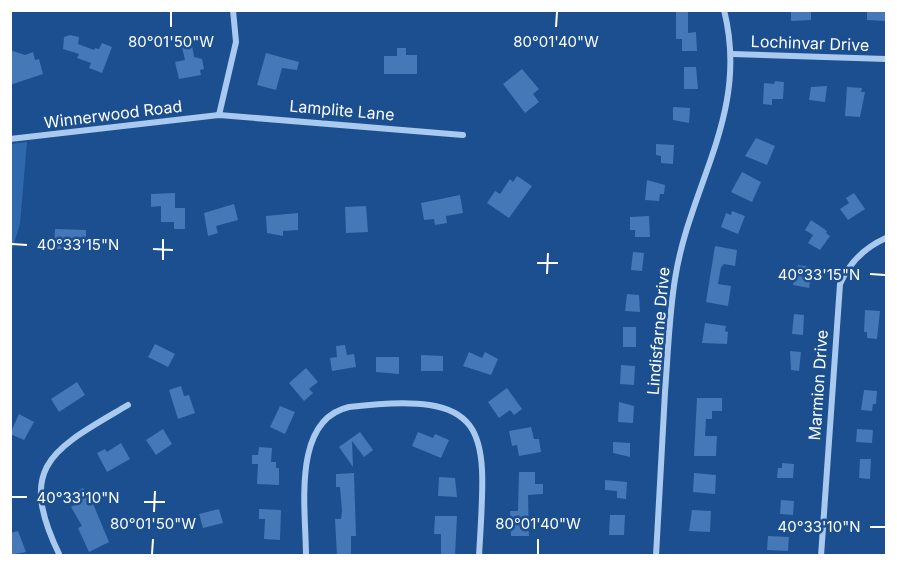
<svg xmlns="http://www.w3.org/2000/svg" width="897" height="566" viewBox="0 0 897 566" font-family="Inter,sans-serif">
<rect width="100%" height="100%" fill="#1b4f8f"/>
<path fill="#2e69ad" d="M27,142L20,224L11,253V144Z"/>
<g fill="#4478b7">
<path d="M676,10H688V33L696,32L697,51H682V39H676Z"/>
<path d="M791,10H811V20L791,21Z"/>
<path d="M867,10H886L885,21L867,20Z"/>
<path d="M70,35L79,37L78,44L94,50L95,48L99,49L102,43L112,47L102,73L89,68L91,63L77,58L79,54L63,49L64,37Z"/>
<path d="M192,45L194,57L202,59L204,69L200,70L201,75L179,79L175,62L185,60L182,47Z"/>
<path d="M397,48H406V55H417V74H384V56H397Z"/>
<path d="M10,50L25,55L33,52L35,60L39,59L43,74L10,85Z"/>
<path d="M266,53L299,62L297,70L282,68L276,90L257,85Z"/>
<path d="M684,67H696L698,89H684Z"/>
<path d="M522,69L539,89L533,94L539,102L525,113L503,84Z"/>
<path d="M775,81L784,82L783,99H772V105L763,104L764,83L774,84Z"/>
<path d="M827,86L825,102L809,100L811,87Z"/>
<path d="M847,87L862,88L861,92H865L860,117L845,116Z"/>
<path d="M673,107L690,108L689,123L673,120Z"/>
<path d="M756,138L775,146L767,165L745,156Z"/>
<path d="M656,144L674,145L673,164L661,163V156L656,155Z"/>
<path d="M742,172L761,182L752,202L731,192Z"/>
<path d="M517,176L532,186L509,218L487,203L495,191L500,194L510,179L513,182Z"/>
<path d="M647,180L665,185L664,194H660L659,201L645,200Z"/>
<path d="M175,193V208H185V229H174V222H161V206L151,207V194Z"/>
<path d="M854,193L865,209L848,220L840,209L849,203L846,198Z"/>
<path d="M460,195L463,213L446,216L447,223L435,225L434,219L424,220L421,203Z"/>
<path d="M234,204L238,220L216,226L218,233L208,236L204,213Z"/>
<path d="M366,206L368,232L346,233L345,207Z"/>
<path d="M732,211L745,216L738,234L721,227L726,213L731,215Z"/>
<path d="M298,213V230L283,231V236L267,233L266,216Z"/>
<path d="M649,216L650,237H635V230H630V217Z"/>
<path d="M811,220L827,231L826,233L830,236L820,250L808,243L813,235L805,230Z"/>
<path d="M55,229L86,230V244H77V249H54Z"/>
<path d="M715,246L737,250L735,266L724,264L721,267L718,284L731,286L728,306L706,302Z"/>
<path d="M633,252L644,253L642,271L631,270Z"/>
<path d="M798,265L810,267L809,271L812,272L809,288L793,285Z"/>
<path d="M627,294L639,295L640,312L625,311Z"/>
<path d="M865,310L880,311L877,339L867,338V332H864Z"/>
<path d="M794,314L804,315L803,335L792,334Z"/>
<path d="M705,323L726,326L725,331L728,332L727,344L702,343Z"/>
<rect x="623" y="327" width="13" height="20"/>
<path d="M155,344L175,354L168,367L148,357Z"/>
<path d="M345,345L347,355L354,354L356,367L332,371L330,358L337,357L336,346Z"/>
<path d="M790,351L801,352L799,371L791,370Z"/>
<path d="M469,352L482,358L485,352L498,359L491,375L463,366Z"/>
<path d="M421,355L443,356V371H421Z"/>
<path d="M376,357H399V374L376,372Z"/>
<path d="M621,365L635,366L634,385L620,384Z"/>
<path d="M306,368L318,382L309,389L313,393L304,401L289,383Z"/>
<path d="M77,382L85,395L59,412L51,399Z"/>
<path d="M181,386L184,396L189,395L195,413L178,419L169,390Z"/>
<path d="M507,388L522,409L514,415L510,410L499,418L488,402Z"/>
<path d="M864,390L877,391L876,404H873L872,411L861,410Z"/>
<path d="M697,398H722V411H712V419H706L705,436H717L716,456H694Z"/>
<path d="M619,402L634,406L633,423L618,422Z"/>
<path d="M280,406L295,412L285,434L270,427Z"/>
<path d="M19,414L34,422L24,440L10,434Z"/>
<path d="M531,427L534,439H539L541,452L519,456L517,445L512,446L509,431Z"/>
<path d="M163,429L172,444L156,455L146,440Z"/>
<path d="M857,429L873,430L872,443L856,442Z"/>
<path d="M360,432L373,450L364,457L352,441L353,467L339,447Z"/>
<path d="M418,432L433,438L435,434L449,440L441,458L412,446Z"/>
<path d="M613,442L630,443V457L613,453Z"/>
<path d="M121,443L130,459L107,472L97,453L105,449L107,452Z"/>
<path d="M259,447L272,448L271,462H276V468H279V485L257,484L258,464H252V455H258Z"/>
<path d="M860,459H871L870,479L859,478Z"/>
<path d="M782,463L794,464L793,478H777L778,468H782Z"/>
<path d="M519,472H535V484H543V494L528,495L529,536H511L510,511H518Z"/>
<path d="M354,473L356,536H351V555H337L335,519H341L342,511L340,487H336V474Z"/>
<path d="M694,473L716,475L715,494L693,492Z"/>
<path d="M439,477L455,478L457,497L438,496Z"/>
<path d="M605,480L627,482L626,499L617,498V491L605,490Z"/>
<path d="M83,488L94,506L109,542L89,552L78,528L82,526L71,507L76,504L70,495Z"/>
<path d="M781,500L794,501L793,515L780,514Z"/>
<path d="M219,509L223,523L203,528L199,514Z"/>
<path d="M259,509L281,510L280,540L264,539L265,519H259Z"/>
<path d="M692,510L711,511L710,532L689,531Z"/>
<path d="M610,515H625L624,535H609Z"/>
<path d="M435,516H457L455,555H441V534H434Z"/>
<path d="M18,531L26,552L10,555V533Z"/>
<path d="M768,536L789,537L788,551L767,550Z"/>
</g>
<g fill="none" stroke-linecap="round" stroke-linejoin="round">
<g stroke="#a9c9ee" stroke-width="6">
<path d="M732,54L886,59"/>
<path d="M219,115L236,42L233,10"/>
<path d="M10,139L219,115L463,135"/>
<path d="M60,556C15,464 54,449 128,405"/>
<path d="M306,556C306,510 291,420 349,407C496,389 486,433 479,556"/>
<path d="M656,556C659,501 662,447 665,392C668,354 669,316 675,279C690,183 750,113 724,10"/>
<path d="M821,556L840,284C849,263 866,247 886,238"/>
</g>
</g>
<path fill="none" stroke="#fff" stroke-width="2" d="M171,27V12M556,27L557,12M12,244L27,245M153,249L173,250M163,260V239M537,263H558M547,274L548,253M870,274L885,275M12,497H27M144,502H165M154,512L155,491M870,527H885M152,554L153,539M538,554V539"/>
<g text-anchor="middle" stroke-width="5" stroke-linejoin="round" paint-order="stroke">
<g font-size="16" fill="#fff" stroke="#1b4f8f">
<text transform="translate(810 43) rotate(2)" y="6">Lochinvar Drive</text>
<text transform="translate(342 110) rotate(5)" y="6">Lamplite Lane</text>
<text transform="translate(113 114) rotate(-7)" y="6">Winnerwood Road</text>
<text transform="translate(658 331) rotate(-85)" y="6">Lindisfarne Drive</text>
<text transform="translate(818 385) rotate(-86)" y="6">Marmion Drive</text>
</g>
</g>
<g font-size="15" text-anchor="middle" fill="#fff" stroke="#1b4f8f" stroke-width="5" stroke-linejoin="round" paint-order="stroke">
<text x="171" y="47">80°01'50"W</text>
<text x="556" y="47">80°01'40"W</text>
<text x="78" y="250">40°33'15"N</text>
<text x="819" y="280">40°33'15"N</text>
<text x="78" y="503">40°33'10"N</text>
<text x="153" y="529">80°01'50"W</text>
<text x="538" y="529">80°01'40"W</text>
<text x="819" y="532">40°33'10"N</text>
</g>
<rect width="897" height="566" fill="none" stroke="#ffffff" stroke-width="24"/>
</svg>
